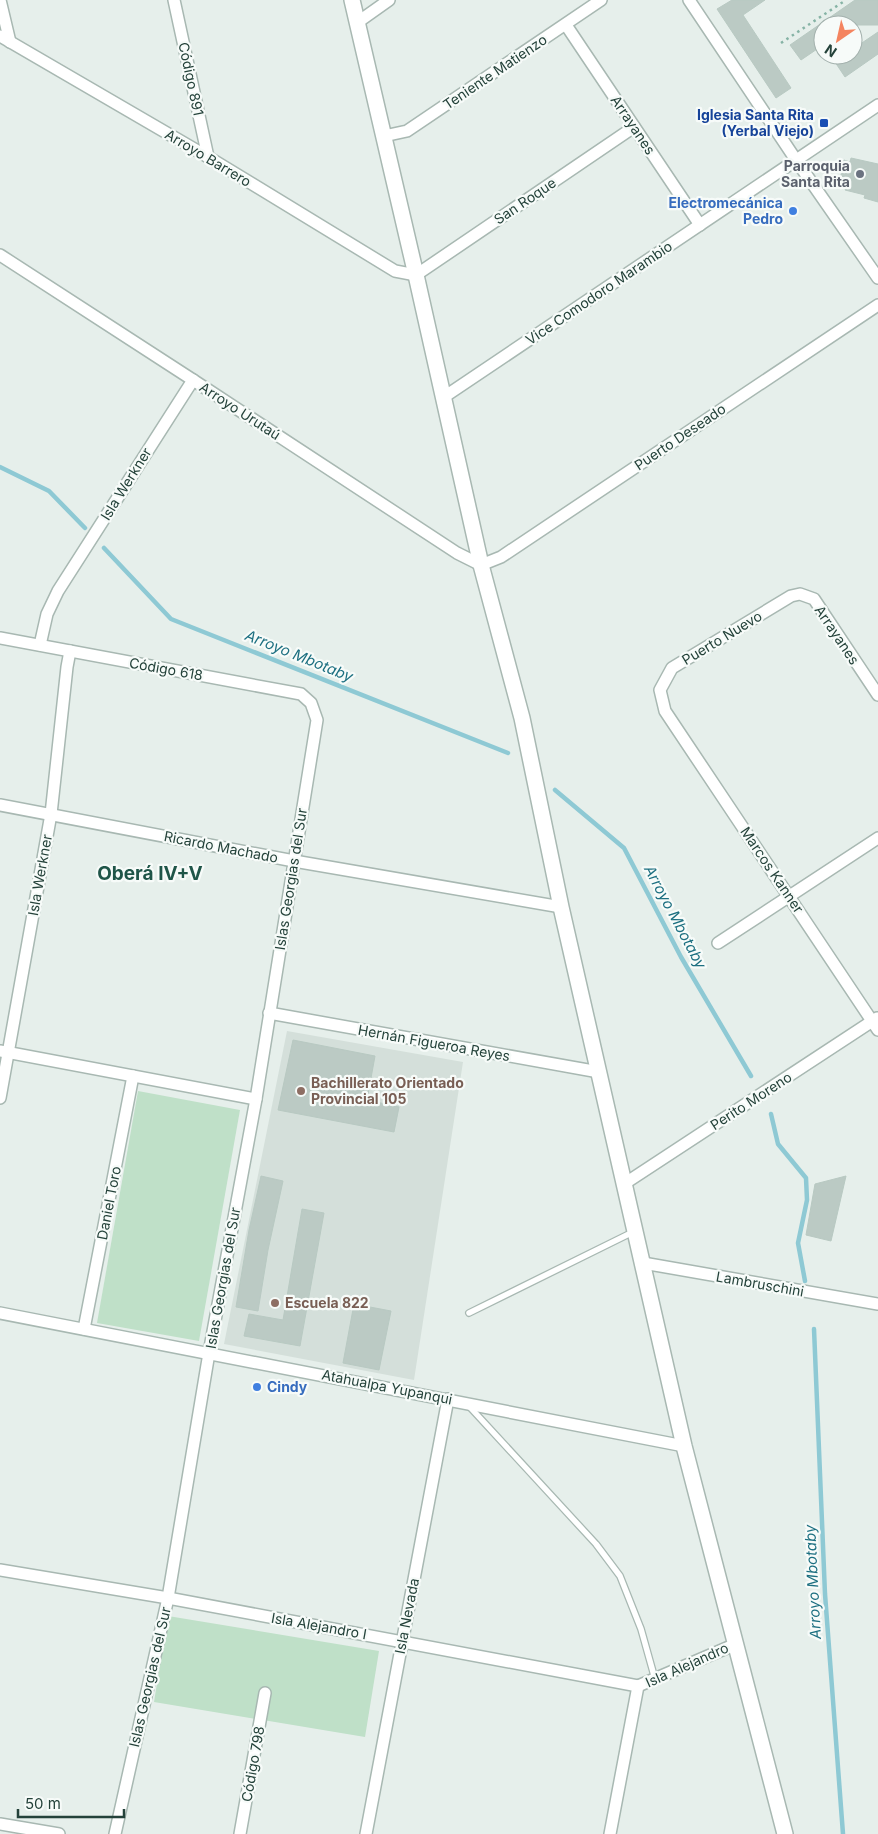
<svg xmlns="http://www.w3.org/2000/svg" width="878" height="1834" viewBox="0 0 878 1834" font-family="Inter,sans-serif">
<rect width="100%" height="100%" fill="#e6efeb"/>
<path fill="#d4dfda" d="M287,1031L463,1062L414,1380L224,1344Z"/>
<g fill="#bfe0c8">
<path d="M138,1091L240,1110L199,1341L97,1323Z"/>
<path d="M168,1616L379,1651L365,1737L154,1702Z"/>
</g>
<g fill="none" stroke-linecap="round" stroke-linejoin="round">
<g stroke="#8ec9d4" stroke-width="4.5">
<path d="M0,467L49,491L85,528"/>
<path d="M104,548L171,619L508,753"/>
<path d="M555,790L624,848L681,957L751,1076"/>
<path d="M771,1114L778,1144L806,1178L807,1200L798,1243L805,1281"/>
<path d="M814,1329L825,1594L843,1834"/>
</g>
</g>
<g fill="#bbcac4" stroke="#b8c9c2">
<path d="M732,0H765L743,15L791,88L776,98L717,9Z"/>
<path d="M855,0H878V25H823V45L801,60L790,45Z"/>
<path d="M878,32V54L845,77L835,62L845,55H853V49Z"/>
<path d="M851,158L878,164V202L864,198L865,195L845,190L846,187L839,185L844,160L850,162Z"/>
<path d="M293,1040L375,1056L367,1100L399,1107L394,1132L278,1110Z"/>
<path d="M261,1176L283,1181L268,1250L258,1311L236,1307L249,1230Z"/>
<path d="M846,1176L831,1241L806,1235L815,1184Z"/>
<path d="M302,1209L324,1213L300,1346L244,1336L249,1314L283,1320Z"/>
<path d="M354,1304L391,1311L379,1370L343,1363Z"/>
</g>
<g fill="none" stroke-linecap="round" stroke-linejoin="round">
<g stroke="#a8b8b2" stroke-width="8">
<g id="service">
<path d="M469,1313L633,1232"/>
<path d="M468,1405L596,1544L620,1576L641,1629L655,1679"/>
</g>
</g>
<g stroke="#a8b8b2" stroke-width="14">
<g id="minor">
<path d="M0,0L10,42"/>
<path d="M174,0L208,157"/>
<path d="M689,0L796,160L878,278"/>
<path d="M358,22L389,0"/>
<path d="M566,25L700,225"/>
<path d="M0,36L208,157L395,271L416,275L634,127"/>
<path d="M384,136L407,131L601,0"/>
<path d="M0,255L193,380L457,553L481,565L501,557L878,305"/>
<path d="M444,397L878,105"/>
<path d="M0,638L301,694L311,703L317,720L256,1099L209,1353L168,1598L115,1834"/>
<path d="M40,645L47,614L58,591L193,380"/>
<path d="M878,695L814,599L800,594L791,596L672,668L660,690L665,711L878,1030"/>
<path d="M0,805L294,861L561,907"/>
<path d="M718,943L878,838"/>
<path d="M269,1013L599,1072"/>
<path d="M0,1051L256,1099"/>
<path d="M0,1098L51,814L67,667L70,651"/>
<path d="M624,1184L877,1018"/>
<path d="M643,1263L878,1304"/>
<path d="M0,1313L684,1446"/>
<path d="M84,1329L133,1076"/>
<path d="M0,1570L168,1598L638,1686"/>
<path d="M638,1686L736,1644"/>
<path d="M0,1824L59,1834"/>
<path d="M240,1834L265,1693"/>
<path d="M366,1834L448,1399"/>
<path d="M610,1834L638,1686"/>
</g>
</g>
<g stroke="#a8b8b2" stroke-width="18">
<path id="tertiary" d="M352,0L416,275L481,565L522,718L561,907L684,1446L785,1834"/>
</g>
<path stroke="#86b3a5" stroke-width="2.5" stroke-dasharray="2.5 4" stroke-linecap="butt" d="M781,43L846,0"/>
<use href="#service" stroke="#fff" stroke-width="5.5"/>
<use href="#minor" stroke="#fff" stroke-width="11"/>
<use href="#tertiary" stroke="#fff" stroke-width="15"/>
</g>
<rect fill="#1a4fb4" stroke="#f7fbf9" stroke-width="2" x="819" y="118" width="10" height="10" rx="2.5"/>
<circle fill="#6b7280" stroke="#f7fbf9" stroke-width="2" cx="860" cy="174" r="5"/>
<g fill="#3f7fe0" stroke="#f7fbf9" stroke-width="2">
<circle cx="793" cy="211" r="5"/>
<circle cx="257" cy="1387" r="5"/>
</g>
<g fill="#8d6e63" stroke="#f7fbf9" stroke-width="2">
<circle cx="301" cy="1091" r="5"/>
<circle cx="275" cy="1303" r="5"/>
</g>
<g text-anchor="middle" stroke-width="4.5" stroke-linejoin="round" paint-order="stroke">
<g font-size="14" fill="#24423a" stroke="#f7fbf9">
<text transform="translate(495 72) rotate(-34)" y="5">Teniente Matienzo</text>
<text transform="translate(191 79) rotate(78)" y="5">Código 891</text>
<text transform="translate(633 125) rotate(56)" y="5">Arrayanes</text>
<text transform="translate(208 158) rotate(31)" y="5">Arroyo Barrero</text>
<text transform="translate(525 201) rotate(-34)" y="5">San Roque</text>
<text transform="translate(599 293) rotate(-34)" y="5">Vice Comodoro Marambio</text>
<text transform="translate(240 411) rotate(33)" y="5">Arroyo Urutaú</text>
<text transform="translate(680 437) rotate(-34)" y="5">Puerto Deseado</text>
<text transform="translate(126 484) rotate(-58)" y="5">Isla Werkner</text>
<text transform="translate(837 635) rotate(56)" y="5">Arrayanes</text>
<text transform="translate(722 638) rotate(-31)" y="5">Puerto Nuevo</text>
<text transform="translate(166 669) rotate(10)" y="5">Código 618</text>
<text transform="translate(221 847) rotate(11)" y="5">Ricardo Machado</text>
<text transform="translate(772 870) rotate(56)" y="5">Marcos Kanner</text>
<text transform="translate(40 875) rotate(-80)" y="5">Isla Werkner</text>
<text transform="translate(291 879) rotate(-81)" y="5">Islas Georgias del Sur</text>
<text transform="translate(434 1043) rotate(10)" y="5">Hernán Figueroa Reyes</text>
<text transform="translate(751 1101) rotate(-33)" y="5">Perito Moreno</text>
<text transform="translate(109 1203) rotate(-79)" y="5">Daniel Toro</text>
<text transform="translate(223 1278) rotate(-80)" y="5">Islas Georgias del Sur</text>
<text transform="translate(760 1284) rotate(10)" y="5">Lambruschini</text>
<text transform="translate(387 1387) rotate(11)" y="5">Atahualpa Yupanqui</text>
<text transform="translate(407 1616) rotate(-79)" y="5">Isla Nevada</text>
<text transform="translate(319 1626) rotate(10)" y="5">Isla Alejandro I</text>
<text transform="translate(687 1665) rotate(-24)" y="5">Isla Alejandro</text>
<text transform="translate(150 1677) rotate(-77)" y="5">Islas Georgias del Sur</text>
<text transform="translate(253 1764) rotate(-80)" y="5">Código 798</text>
</g>
<g font-size="14" font-weight="bold" fill="#164399" stroke="#f7fbf9" text-anchor="end">
<text x="814" y="120">Iglesia Santa Rita<tspan x="814" dy="16">(Yerbal Viejo)</tspan></text>
</g>
<g font-size="14" font-weight="bold" fill="#5b616d" stroke="#f7fbf9" text-anchor="end">
<text x="850" y="171">Parroquia<tspan x="850" dy="16">Santa Rita</tspan></text>
</g>
<g font-size="14" font-weight="bold" fill="#366cbe" stroke="#f7fbf9" text-anchor="end">
<text x="783" y="208">Electromecánica<tspan x="783" dy="16">Pedro</tspan></text>
<text x="267" y="1392" text-anchor="start">Cindy</text>
</g>
<g font-size="14" font-weight="bold" fill="#785e54" stroke="#f7fbf9" text-anchor="start">
<text x="311" y="1088">Bachillerato Orientado<tspan x="311" dy="16">Provincial 105</tspan></text>
<text x="285" y="1308">Escuela 822</text>
</g>
<g font-size="15" font-style="italic" fill="#1c6f80" stroke="#f7fbf9">
<text transform="translate(299 656) rotate(22)" y="5">Arroyo Mbotaby</text>
<text transform="translate(675 917) rotate(62)" y="5">Arroyo Mbotaby</text>
<text transform="translate(813 1582) rotate(-93)" y="5">Arroyo Mbotaby</text>
</g>
<g font-size="19" font-weight="bold" fill="#1f5548" stroke="#f7fbf9">
<text x="150" y="880">Oberá IV+V</text>
</g>
</g>
<g transform="translate(838 40) rotate(214)"><circle r="24" fill="#f7fbf9" stroke="#a3b1ad"/>
<path d="M0-4L9 19L0 12L-9 19Z" fill="#f4845f"/>
<text y="-8" font-size="14" font-weight="bold" text-anchor="middle" fill="#24423a">N</text>
</g>
<path d="M18 1809v8h106v-8" fill="none" stroke="#24423a" stroke-width="2.5"/>
<text x="25" y="1809" font-size="15" fill="#24423a" stroke="#f7fbf9" stroke-width="4" paint-order="stroke">50 m</text>
</svg>
